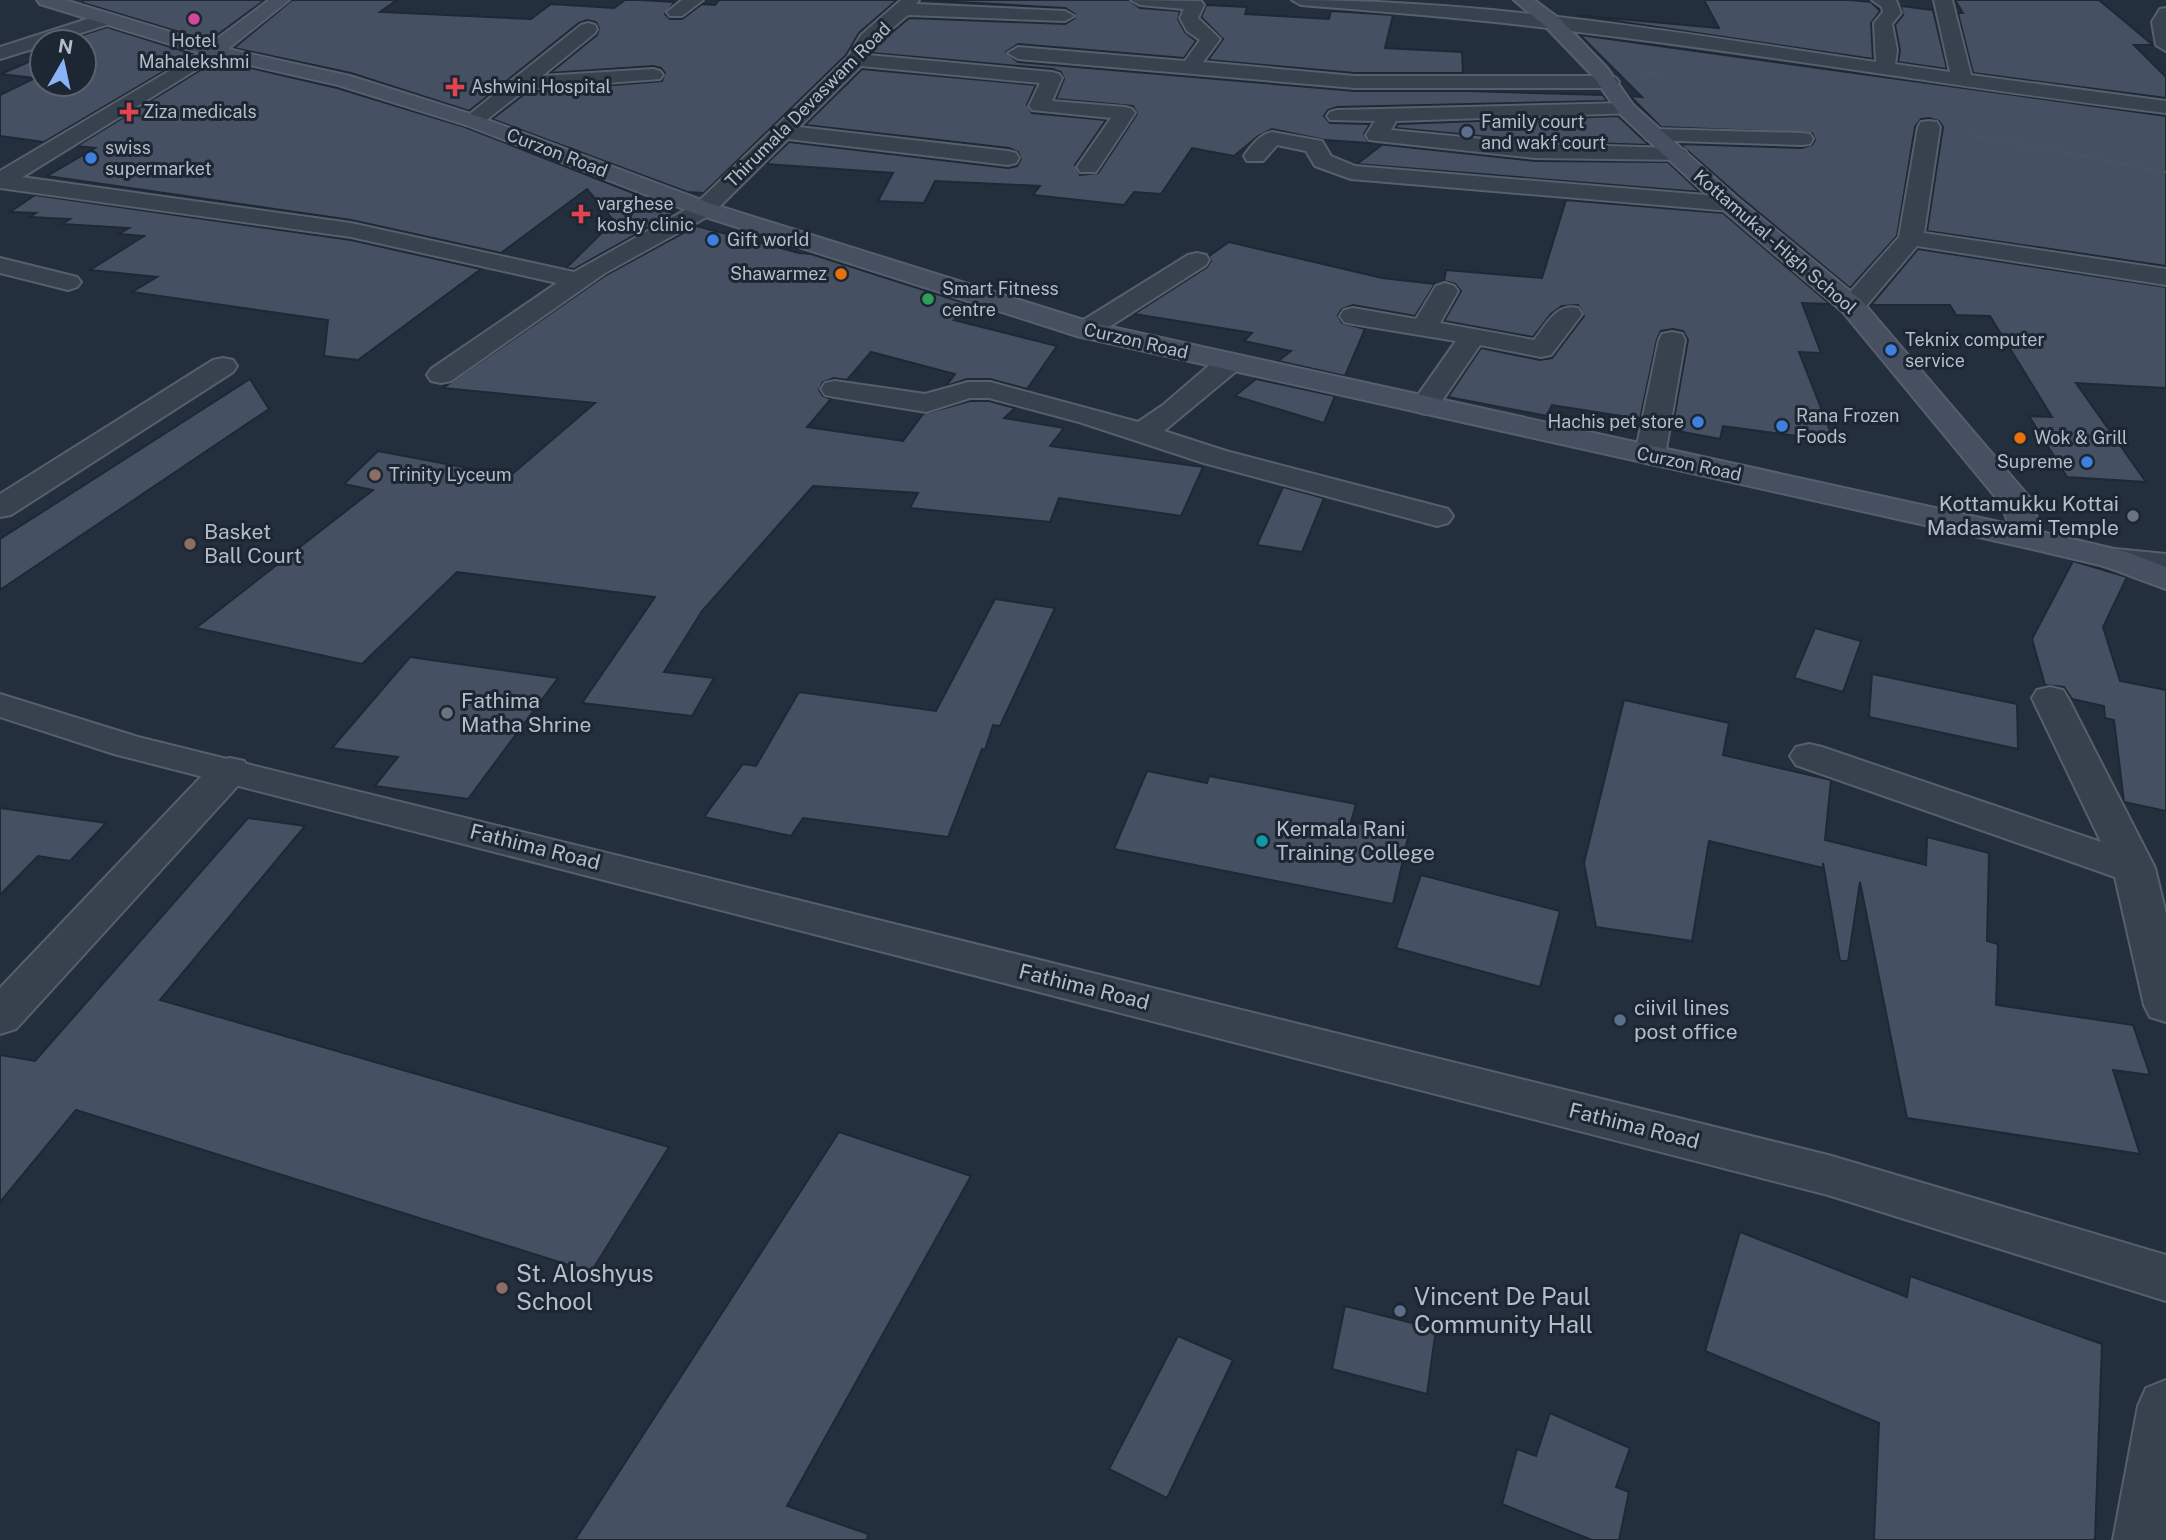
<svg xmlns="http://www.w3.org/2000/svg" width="2166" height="1540" viewBox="0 0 2166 1540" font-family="'Public Sans',sans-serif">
<rect width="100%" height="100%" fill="#242f3e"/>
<g fill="#455162" stroke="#1f2835" stroke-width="2">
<path d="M83,0H265L209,41L83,3Z"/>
<path d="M292,0H397L380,12L531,19L551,4L614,8L625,0H640L675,2L665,14L670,19H682L702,4L715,5L719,0H897L859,33L846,55L704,193L687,192L492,119L527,92L662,81L665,73L661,68L653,66L550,73L597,35L599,28L596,22L587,20L579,23L469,111L351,73L234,48Z"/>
<path d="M922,0H1129L1140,8L1180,11L1178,19L1185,32L1196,41L1184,58L1018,44L1006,52L1018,62L1355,91H1468L1603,95L1607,101L1337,107L1328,110L1324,116L1330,123L1370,124L1364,134L1369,143L1535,161L1668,162L1700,192L1357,164L1383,144L1325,140L1272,129L1258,136L1234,156L1192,148L1161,194L1134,192L1124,205L1033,195L1040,186L935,181L924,203L878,201L893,173L766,164L789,142L1008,168L1017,166L1021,159L1018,152L1009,148L805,125L862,69L1036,85L1027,105L1032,113L1106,120L1075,165L1080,175L1098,173L1137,114L1133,106L1056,99L1064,79L1061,72L1053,69L872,53L878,44L909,18L1065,24L1075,18V14L1065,8Z"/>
<path d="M1704,0H1850L1871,2L1880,11L1871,23L1873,59L1575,15L1719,28Z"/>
<path d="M1955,0H2099L2153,45H2134L2166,77V98L1973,73L1958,13H1963Z"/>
<path d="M1206,5L1247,7L1245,14L1329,19L1331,11L1393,15L1385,48L1462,52L1463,73H1355L1208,60L1223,39L1201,17Z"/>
<path d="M1901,6L1933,10L1947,69L1898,62L1900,50L1895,25L1903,15Z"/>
<path d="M107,27L193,54L44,142L0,136V95L35,78L1,74L42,56V84H84V42H74L82,39V35Z"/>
<path d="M1580,35L2166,116V266L1927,231L1943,127L1939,121L1929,118L1921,119L1915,127L1897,236L1850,288L1740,197L1680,144L1802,148L1812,145L1815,140L1812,133L1661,127L1630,96L1642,97Z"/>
<path d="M217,60L337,88L465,127L638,195L637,203L674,213L574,269L566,268L614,221L587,189L501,253L351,220L47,176L95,148L77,146Z"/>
<path d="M1618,116L1649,145L1535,141L1395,128L1398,124Z"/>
<path d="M35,195L351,240L481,269L358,360L324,356L328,320L132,292L157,277L90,270L144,236L119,234L129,228L62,224L70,219L30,217L36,213L10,212Z"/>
<path d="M1566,200L1723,213L1830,304L1802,303L1821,353L1799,352L1834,441L1723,426L1720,439L1672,430L1688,340L1683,331L1673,329L1661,331L1657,339L1640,419L1552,405L1547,416L1448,397L1481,348L1540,360L1552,358L1584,316L1578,305L1562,306L1551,314L1533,337L1444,321L1461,291L1455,284L1444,281L1446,270L1542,278Z"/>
<path d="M696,226L799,253L811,254L974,306L954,320L1057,346L1027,389L990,379H967L946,386L955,374L871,352L847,380L834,378L823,382L819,390L823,396L831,399L807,427L903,441L923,414L970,401H989L1015,408L1004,418L1064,428L1050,446L1203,467L1181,516L1059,498L1050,522L910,508L918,493L813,486L702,611L664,672L714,678L692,716L582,703L655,597L457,572L362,664L196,628L373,490L344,484L378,451L510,476L595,403L443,388L606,275Z"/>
<path d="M1229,242L1382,278L1435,284L1415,316L1353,305L1342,309L1338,315L1342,323L1365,329L1345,376L1278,361L1291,351L1244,341L1252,333L1134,314L1207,267L1211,261L1209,256Z"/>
<path d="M1918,249L2166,287V388L2076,383L2146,482L2067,477L2029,416L2052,417L1990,316L1956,315L1950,305H1871Z"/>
<path d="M250,379L269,409L0,590V539Z"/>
<path d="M1256,379L1335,396L1324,423L1235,396Z"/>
<path d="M1283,487L1324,498L1302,552L1257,545Z"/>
<path d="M2073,561L2127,577L2103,627L2120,681L2166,690V811L2124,802L2114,720L2105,718L2104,706L2072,699L2064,687L2045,685L2032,639Z"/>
<path d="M995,599L1055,608L1000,726L993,725L985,750L982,749L948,837L803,818L791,836L704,817L743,764L756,766L799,692L936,711Z"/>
<path d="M1815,628L1861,641L1843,692L1794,678Z"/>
<path d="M410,657L558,678L468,799L375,786L398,757L332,748Z"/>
<path d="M1872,674L2017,704L2018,749L1869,717Z"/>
<path d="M1624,700L1729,723L1723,755L1831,780L1825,840L1926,865L1927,837L1989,853L1987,941L1998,944L1996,1005L2133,1025L2150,1075L2113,1070L2140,1154L1907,1118L1860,882L1848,961H1840L1823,863V868L1709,841L1692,941L1596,927L1584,863Z"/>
<path d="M1147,771L1207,783L1209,776L1356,804L1351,822L1409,833L1393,904L1114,849Z"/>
<path d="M0,808L106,823L70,861L38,856L0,895Z"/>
<path d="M248,818L305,826L160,1000L669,1147L591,1272L76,1110L0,1202V1055L35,1061Z"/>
<path d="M1421,875L1560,911L1540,987L1396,948Z"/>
<path d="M839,1132L971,1176L787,1506L868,1534L867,1540H575Z"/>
<path d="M1740,1232L1907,1297L1910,1276L2102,1344L2095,1540H1874L1879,1423L1705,1351Z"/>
<path d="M1345,1306L1436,1329L1427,1394L1332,1369Z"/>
<path d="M1178,1336L1233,1360L1167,1498L1109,1469Z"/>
<path d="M1550,1413L1630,1448L1616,1487L1629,1492L1619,1540H1592L1502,1504L1517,1449L1536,1456Z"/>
</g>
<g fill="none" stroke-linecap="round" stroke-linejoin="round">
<g stroke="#565f6c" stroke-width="4">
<g id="minor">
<path d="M682,0H703L682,16H670L667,12Z"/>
<path d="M901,0H919L916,4L1065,11L1074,16L1065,21L908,15L876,42L868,55L1052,72L1059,74L1062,78L1052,101L1125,107L1132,109L1135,113L1096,172H1080L1077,167L1111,118L1032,110L1029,106L1040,83L861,66L799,127L1008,151L1016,153L1019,158L1016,163L1008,165L788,139L712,214L605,273L451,381L441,383L431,381L427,375L431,369L557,283L351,237L0,188V174L351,223L574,272L696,204L848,57L861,35Z"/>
<path d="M1131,0L1201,1L1204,5L1198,18L1220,39L1203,62L1355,76H1609L1616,78L1619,82L1616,86L1609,88H1355L1018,59L1008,53L1018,47L1185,61L1200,40L1187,31L1180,18L1184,9L1140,5Z"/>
<path d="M1292,0C1488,0 1683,33 1876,62L1874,23L1883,12L1882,7L1872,0H1896L1901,13L1892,24L1897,50L1895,64L1950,72L1934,0H1952L1971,75L2166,101V113C1961,88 1759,53 1554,29C1470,18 1385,12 1301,5Z"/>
<path d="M2166,8V51L2156,45L2152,22L2160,9Z"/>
<path d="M106,13L112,15L115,19L112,23L53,42H42V46L0,59V47Z"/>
<path d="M588,23L595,25L597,29L595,33L542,76L653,69L660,71L663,75L660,79L526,89L480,125H466L462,121L466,117L581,25Z"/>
<path d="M1626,103L1633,105L1636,109L1633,113L1396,121L1391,130L1535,144L1677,148L1685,150L1688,155L1685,160L1535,158L1377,141L1369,140L1366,135L1375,121L1330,120L1327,116L1330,112L1337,110Z"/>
<path d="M1929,121L1937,122L1940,127L1924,233L2166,269V285L1917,246L1861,312L1852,314L1843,312L1839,306L1843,300L1899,237L1918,127L1921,122Z"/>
<path d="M1655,129L1802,133L1810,134L1813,139L1810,144L1802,145L1647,140L1644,135L1647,130Z"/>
<path d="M1272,132L1322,141L1331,156L1355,166L1730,197L1738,199L1742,204L1738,209L1730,211L1351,179L1315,166L1306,151L1277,145L1263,161H1247L1244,156C1251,146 1260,134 1272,132Z"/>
<path d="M1197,253L1206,255L1209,260L1206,265L1095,336L1086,338L1077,336L1073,330L1077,324L1188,255Z"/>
<path d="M0,258L77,277L81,282L77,287L68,290L0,273Z"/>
<path d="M1445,283L1454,286L1458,291L1440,323L1534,340C1547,324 1556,303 1578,308L1582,314L1551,355L1541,357L1480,345L1435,411L1425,414L1415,411L1411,405L1456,341L1353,324L1344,322L1340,316L1344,310L1353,308L1416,319L1436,286Z"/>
<path d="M1672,332L1682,334L1685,340L1665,455L1661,461L1650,464L1639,461L1635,455L1659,340L1662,334Z"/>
<path d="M1230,354L1240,356L1244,362L1240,368L1164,431L1226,451L1448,509L1453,516L1448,523L1437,526L1204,463L1079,422L989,398H970L926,412L835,397L825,395L821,389L825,383L835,381L925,394L968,382H990L1138,422L1163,405L1220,356Z"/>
<path d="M223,358L233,360L237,366L233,372L11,515L0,517V494L213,360Z"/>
<path d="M2115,549L2166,554V574L2103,566L2099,559L2103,552Z"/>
<path d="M2050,687L2063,690L2068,698L2155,868L2166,914V1022L2150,1017L2144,1005L2115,877L1796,765L1790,756L1796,747L1809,744L1822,747L2101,842L2032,698L2037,690Z"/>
<path d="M230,758L244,761L249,770L244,779L16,1029L0,1034V988L216,761Z"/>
<path d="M2166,1380V1540H2113L2138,1406L2146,1388Z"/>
</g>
</g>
<g stroke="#565f6c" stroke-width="4">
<g id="tertiary">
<path d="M213,45L223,51L220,55L8,186L0,188V171Z"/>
<path d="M0,694L138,737L1828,1155L2166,1255V1301L1828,1195L114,754L0,717Z"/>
</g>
</g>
<g stroke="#565f6c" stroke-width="4">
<path id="secondary" d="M37,0H65L210,44L269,0H289L228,49L350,76L480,117L712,204L1093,323L2008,524L2003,506L1843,312L1722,209L1619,113L1593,76L1546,27L1514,0H1534L1560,19L1607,68L1633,105L1738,199L1861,300L2029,497L2042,532L2127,552L2166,567V589L2104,566L2028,548L1077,336L696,214L466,125L338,85L206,55L40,4Z"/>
</g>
<g stroke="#44595c" stroke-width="2.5" stroke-dasharray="2.5 2.5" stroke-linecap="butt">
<path d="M1643,73H1665"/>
<path d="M1967,134L2166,172"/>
</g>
<use href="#minor" fill="#38414e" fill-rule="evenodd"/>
<use href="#tertiary" fill="#38414e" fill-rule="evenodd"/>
<use href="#secondary" fill="#465061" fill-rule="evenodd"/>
</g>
<circle fill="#d1479c" stroke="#1d2633" stroke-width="2.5" cx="194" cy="19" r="7"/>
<g fill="#e0444e" stroke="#1d2633" stroke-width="2.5">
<path d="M451.5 76.5h7v7h7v7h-7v7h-7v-7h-7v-7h7z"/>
<path d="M125.5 101.5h7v7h7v7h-7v7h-7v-7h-7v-7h7z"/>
<path d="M577.5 203.5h7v7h7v7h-7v7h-7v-7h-7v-7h7z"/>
</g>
<g fill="#5c6f8a" stroke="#1d2633" stroke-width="2.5">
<circle cx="1467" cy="132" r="7"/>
<circle cx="1620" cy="1020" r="7"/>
<circle cx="1400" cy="1311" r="7"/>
</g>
<g fill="#3f7fe0" stroke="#1d2633" stroke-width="2.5">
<circle cx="91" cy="158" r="7"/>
<circle cx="713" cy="240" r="7"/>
<circle cx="1891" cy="350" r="7"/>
<circle cx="1698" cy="422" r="7"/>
<circle cx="1782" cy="426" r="7"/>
<circle cx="2087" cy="462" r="7"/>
</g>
<g fill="#e8710a" stroke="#1d2633" stroke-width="2.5">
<circle cx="841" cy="274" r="7"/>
<circle cx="2020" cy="438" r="7"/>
</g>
<circle fill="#2e9e5b" stroke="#1d2633" stroke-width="2.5" cx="928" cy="299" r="7"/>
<g fill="#8d6e63" stroke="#1d2633" stroke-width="2.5">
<circle cx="375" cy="475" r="7"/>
<circle cx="190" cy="544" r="7"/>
<circle cx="502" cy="1288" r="7"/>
</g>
<g fill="#6b7280" stroke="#1d2633" stroke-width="2.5">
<circle cx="2133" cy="516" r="7"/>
<circle cx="447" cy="713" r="7"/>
</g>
<circle fill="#0f9aa8" stroke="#1d2633" stroke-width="2.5" cx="1262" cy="841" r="7"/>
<g text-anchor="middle" stroke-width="6" stroke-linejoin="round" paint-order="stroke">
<g font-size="18" fill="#b4bcc9" stroke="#1d2633" text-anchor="start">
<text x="194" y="47" text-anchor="middle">Hotel<tspan x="194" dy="21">Mahalekshmi</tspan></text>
<text x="471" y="93">Ashwini Hospital</text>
<text x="143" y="118">Ziza medicals</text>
<text x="1481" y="128">Family court<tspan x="1481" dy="21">and wakf court</tspan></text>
<text x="105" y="154">swiss<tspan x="105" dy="21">supermarket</tspan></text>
<text x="597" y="210">varghese<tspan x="597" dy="21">koshy clinic</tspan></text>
<text x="727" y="246">Gift world</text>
<text x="827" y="280" text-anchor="end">Shawarmez</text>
<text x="942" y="295">Smart Fitness<tspan x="942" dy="21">centre</tspan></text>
<text x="1905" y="346">Teknix computer<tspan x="1905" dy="21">service</tspan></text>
<text x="1796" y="422">Rana Frozen<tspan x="1796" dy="21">Foods</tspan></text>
<text x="1684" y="428" text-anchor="end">Hachis pet store</text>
<text x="2034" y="444">Wok &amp; Grill</text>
<text x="2073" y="468" text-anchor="end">Supreme</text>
<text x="389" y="481">Trinity Lyceum</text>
</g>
<g font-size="18" fill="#b4bcc9" stroke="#1d2633">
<text transform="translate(808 105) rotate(-45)" y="6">Thirumala Devaswam Road</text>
<text transform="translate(557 153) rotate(21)" y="6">Curzon Road</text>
<text transform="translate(1775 242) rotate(41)" y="6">Kottamukal - High School</text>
<text transform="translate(1136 341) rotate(13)" y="6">Curzon Road</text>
<text transform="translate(1689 464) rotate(12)" y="6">Curzon Road</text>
</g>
<g font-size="21" fill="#b4bcc9" stroke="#1d2633" text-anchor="start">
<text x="2119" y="511" text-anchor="end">Kottamukku Kottai<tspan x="2119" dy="24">Madaswami Temple</tspan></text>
<text x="204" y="539">Basket<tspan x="204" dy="24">Ball Court</tspan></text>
<text x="461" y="708">Fathima<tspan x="461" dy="24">Matha Shrine</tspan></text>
<text x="1276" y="836">Kermala Rani<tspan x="1276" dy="24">Training College</tspan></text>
<text x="1634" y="1015">ciivil lines<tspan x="1634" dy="24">post office</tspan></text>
</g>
<g font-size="21" fill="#b4bcc9" stroke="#1d2633">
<text transform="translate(535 847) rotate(14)" y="7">Fathima Road</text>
<text transform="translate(1084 987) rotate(14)" y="7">Fathima Road</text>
<text transform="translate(1634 1126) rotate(14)" y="7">Fathima Road</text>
</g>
<g font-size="24" fill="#b4bcc9" stroke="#1d2633" text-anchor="start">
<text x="516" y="1282">St. Aloshyus<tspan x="516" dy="28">School</tspan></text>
<text x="1414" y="1305">Vincent De Paul<tspan x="1414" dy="28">Community Hall</tspan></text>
</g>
</g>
<g transform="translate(63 63) rotate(9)"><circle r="33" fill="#1d2633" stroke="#59626f" stroke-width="2"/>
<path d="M0-5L12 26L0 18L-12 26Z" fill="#8ab4f8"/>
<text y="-10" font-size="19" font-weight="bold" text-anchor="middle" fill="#b4bcc9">N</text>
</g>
</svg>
